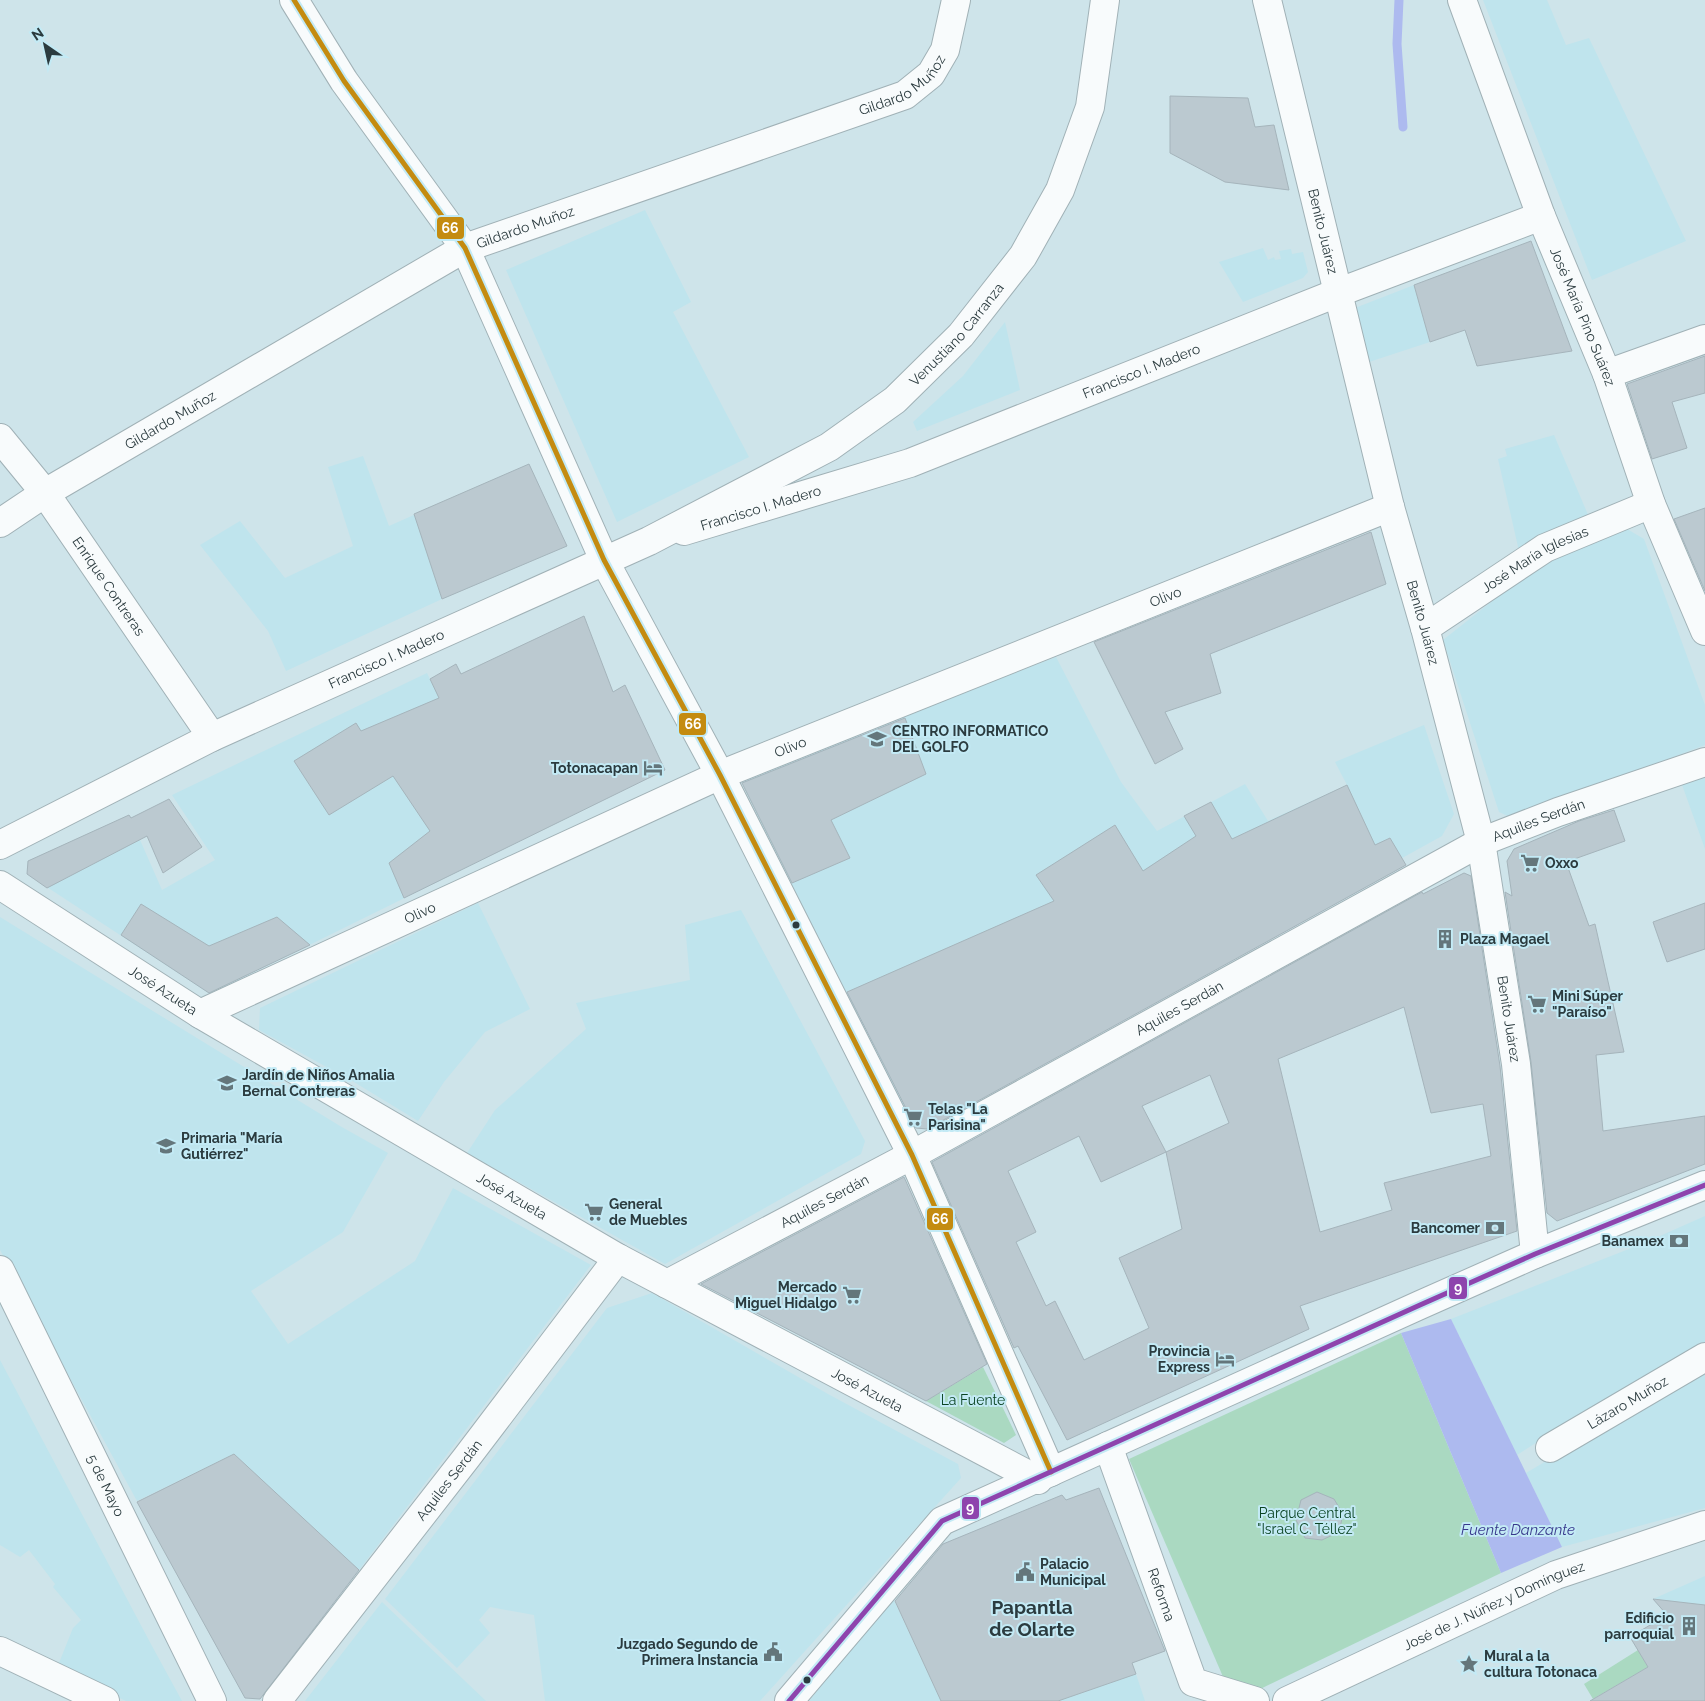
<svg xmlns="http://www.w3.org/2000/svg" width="1705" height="1701" viewBox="0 0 1705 1701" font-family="Raleway,sans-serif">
<rect width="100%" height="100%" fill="#cee4ea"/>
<g fill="#bfe4ed">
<path d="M1483,0H1547L1566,45L1589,38L1686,241L1592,280Z"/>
<path d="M645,210L691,302L673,312L749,457L617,522L506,270Z"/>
<path d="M1263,248L1268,260L1274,257L1275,260L1281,259L1279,251L1291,249L1292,254L1303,252L1308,272L1303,278L1243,302L1219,262Z"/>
<path d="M1414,285L1430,342L1369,362L1355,308Z"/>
<path d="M1005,322L1020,390L917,431L913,422L963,376Z"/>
<path d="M1554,435L1589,517L1519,551L1498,459L1507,456L1505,449Z"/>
<path d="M363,456L389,526L529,464L567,546L442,599L286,671L268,631L200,545L240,521L285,578L353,546L328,467Z"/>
<path d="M1627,529L1644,539L1705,705V745L1512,818L1499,812L1443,640L1543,561Z"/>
<path d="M1056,657L1121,782L1157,831L1245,784L1268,821L1347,785L1335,762L1424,725L1454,814L1442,836L914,1128L903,1127L741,781L789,760Z"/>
<path d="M427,673L439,698L543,731L625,685L648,734L660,772L210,994L27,874L28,861L129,815L162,890L215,860L172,795Z"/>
<path d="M1705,773V849L1681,782Z"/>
<path d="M478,903L530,1009L485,1032L444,1082L418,1121L354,1082L259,1030L260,1008Z"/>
<path d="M741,910L865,1141L861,1154L665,1264L467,1153L495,1110L586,1029L576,1003L690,980L685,925Z"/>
<path d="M0,917L340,1126L388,1153L343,1232L251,1291L288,1344L415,1261L453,1188L591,1265L359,1570L234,1454L137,1501L0,1250Z"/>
<path d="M1705,1216V1344L1576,1417L1517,1455L1451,1319L1644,1243Z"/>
<path d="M652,1293L828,1394L958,1464L961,1478L760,1701H545L534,1615L490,1607L479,1620L490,1633L457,1668L385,1599L607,1308Z"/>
<path d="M0,1360L152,1646L182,1701H126L57,1668L73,1628L81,1620L53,1587L55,1584L29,1550L20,1557L0,1545Z"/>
<path d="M1705,1371V1508L1562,1547L1526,1473L1627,1413Z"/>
<path d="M1705,1576V1605L1653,1599Z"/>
<path d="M893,1598L941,1701H809L829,1676Z"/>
<path d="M382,1602L486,1701H305Z"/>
<path d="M1136,1674L1145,1701H1058Z"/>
</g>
<g fill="#aad9c1">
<path d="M1401,1333L1501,1573L1254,1692L1224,1679L1129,1459Z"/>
<path d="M983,1367L1016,1435L1004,1443L926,1401Z"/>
<path d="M1638,1650L1648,1667L1593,1699L1584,1684Z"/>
</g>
<path fill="#adbaef" d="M1451,1319L1562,1547L1501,1573L1401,1333Z"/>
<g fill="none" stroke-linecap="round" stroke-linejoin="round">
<path stroke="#adbaef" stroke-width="9" d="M1399,0L1397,44L1403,127"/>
</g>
<g fill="#bbc9d0" stroke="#a5b4bb" fill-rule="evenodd">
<path d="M1170,96L1248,98L1255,127L1274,125L1289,190L1225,182L1170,153Z"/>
<path d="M1531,241L1572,351L1477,366L1465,330L1430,342L1414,285Z"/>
<path d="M1705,356V393L1672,402L1687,448L1652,459L1627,384Z"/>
<path d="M529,464L567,546L442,599L414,514Z"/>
<path d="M1705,508V591L1674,519Z"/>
<path d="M1371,532L1386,584L1210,654L1221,693L1165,712L1183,749L1155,764L1094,642Z"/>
<path d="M584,616L613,692L625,685L665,770L404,898L389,863L430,831L393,776L329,815L294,761L356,723L361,731L439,698L430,679L456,664L461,674Z"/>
<path d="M905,718L926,774L831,820L850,858L792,883L742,783Z"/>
<path d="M1347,785L1375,845L1390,838L1406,865L927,1129L916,1128L847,992L1054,901L1036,875L1115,825L1143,871L1196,836L1184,816L1211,802L1232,839Z"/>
<path d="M169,799L202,847L163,873L147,836L47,888L27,874L28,861L129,815L131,818Z"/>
<path d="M1614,810L1625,841L1566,862L1589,926L1595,924L1624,1052L1596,1055L1603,1131L1705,1116V1164L1557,1221L1547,1213L1531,1062L1505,892L1512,896L1507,861L1514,849L1579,821Z"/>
<path d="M1464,873L1471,876L1500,1066L1517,1231L1300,1306L1309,1329L1067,1440L1018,1346L1014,1348L932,1162L1422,892L1423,894ZM1404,1007L1431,1113L1483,1104L1491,1156L1384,1183L1392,1210L1320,1232L1278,1059ZM1210,1075L1229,1123L1166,1152L1142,1106ZM1079,1136L1101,1182L1166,1152L1182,1229L1119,1258L1149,1328L1084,1360L1055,1301L1046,1306L1016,1242L1036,1232L1008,1171Z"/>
<path d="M1705,903V949L1667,962L1653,922Z"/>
<path d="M141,904L209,946L277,917L310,945L209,993L121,935Z"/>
<path d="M904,1177L987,1364L926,1401L701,1284Z"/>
<path d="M234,1454L359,1570L260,1699L245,1698L137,1502Z"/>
<path d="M1099,1488L1165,1651L1132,1663L1136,1674L1058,1701H941L895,1601L943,1544L1062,1495L1066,1500Z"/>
<path d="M1317,1492L1334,1499L1343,1514L1339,1532L1322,1540L1305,1538L1296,1520L1301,1500Z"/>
<path d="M1653,1599L1705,1605V1701H1590L1648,1667L1630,1637L1667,1615Z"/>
</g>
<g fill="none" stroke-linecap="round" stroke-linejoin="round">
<g stroke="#a0b1b6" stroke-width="30">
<g id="minor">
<path d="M294,0L344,81L465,248L604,560L720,775L912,1155L1051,1472"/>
<path id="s1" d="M1267,0L1390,507L1425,628L1481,842L1516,1064L1535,1254"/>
<path id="s2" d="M1462,0L1541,216L1607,374L1651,504L1705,631"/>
<path d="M1607,374L1705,339"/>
<path id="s3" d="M0,438L45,493L212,737"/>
<path id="s4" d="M0,523L45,493L465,248L905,95L931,74L945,50L956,0"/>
<path id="s5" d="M684,531L910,463L1337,293L1541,216"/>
<path id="s6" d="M1425,628L1545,548L1651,504"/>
<path id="s7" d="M0,885L200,1014L618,1258L1038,1480"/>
<path id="s8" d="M200,1014L720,775L1390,507"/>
<path id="s9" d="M0,1270L212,1701"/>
<path id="s10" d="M667,1284L912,1155L1481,842L1558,812L1705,762"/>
<path id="s11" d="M1108,1446L1193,1682L1255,1701"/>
<path id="s12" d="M1550,1448L1705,1357"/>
<path d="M0,1651L105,1701"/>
<path id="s13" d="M277,1701L467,1457L618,1258"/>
<path d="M789,1701L942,1521L1420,1305L1535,1254L1705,1185"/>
<path id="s14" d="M1287,1701L1556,1575L1705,1525"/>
</g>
</g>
<g stroke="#a0b1b6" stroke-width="30">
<g id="major">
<path id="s15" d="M0,845L212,737L649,541L829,447L895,400L961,335L1023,256L1060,190L1090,107L1105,0"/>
</g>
</g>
<use href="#minor" stroke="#f8fbfc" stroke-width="28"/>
<use href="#major" stroke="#f8fbfc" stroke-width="28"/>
<g stroke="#c3eaf5" stroke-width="9">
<path id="bus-1" d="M294,0L344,81L465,248L604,560L720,775L912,1155L1051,1472"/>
</g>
<g stroke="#c3eaf5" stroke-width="9">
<path id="bus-2" d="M789,1701L942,1521L1420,1305L1535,1254L1705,1185"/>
</g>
<use href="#bus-1" stroke="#c48b10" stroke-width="5"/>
<use href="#bus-2" stroke="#8e44ad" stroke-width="5"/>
</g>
<defs>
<g id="university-bare" transform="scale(1.5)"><path d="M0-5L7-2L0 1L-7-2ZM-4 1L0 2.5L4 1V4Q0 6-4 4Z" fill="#64767b" stroke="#c3eaf5" stroke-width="2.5" paint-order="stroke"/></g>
<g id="hotel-bare" transform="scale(1.5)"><path d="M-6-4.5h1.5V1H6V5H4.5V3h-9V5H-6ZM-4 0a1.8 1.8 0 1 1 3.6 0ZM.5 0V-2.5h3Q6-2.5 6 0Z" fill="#64767b" stroke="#c3eaf5" stroke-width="2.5" paint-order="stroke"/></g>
<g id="supermarket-bare" transform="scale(1.5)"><path d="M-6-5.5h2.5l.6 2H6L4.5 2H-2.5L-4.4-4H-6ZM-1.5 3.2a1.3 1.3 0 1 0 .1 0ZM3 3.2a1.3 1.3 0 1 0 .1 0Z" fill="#64767b" stroke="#c3eaf5" stroke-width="2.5" paint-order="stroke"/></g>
<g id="building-bare" transform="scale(1.5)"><path d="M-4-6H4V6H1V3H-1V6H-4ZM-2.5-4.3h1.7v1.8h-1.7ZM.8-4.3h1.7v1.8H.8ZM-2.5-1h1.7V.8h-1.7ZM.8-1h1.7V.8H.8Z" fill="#64767b" stroke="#c3eaf5" stroke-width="2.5" paint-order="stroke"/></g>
<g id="school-bare" transform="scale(1.5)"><path d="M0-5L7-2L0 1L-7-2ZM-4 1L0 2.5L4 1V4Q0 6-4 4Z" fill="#64767b" stroke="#c3eaf5" stroke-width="2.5" paint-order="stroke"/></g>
<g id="bank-bare" transform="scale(1.5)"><path d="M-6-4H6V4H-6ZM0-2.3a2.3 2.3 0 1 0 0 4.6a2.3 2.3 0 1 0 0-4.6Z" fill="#64767b" stroke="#c3eaf5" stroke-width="2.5" paint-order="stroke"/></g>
<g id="civic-bare" transform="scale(1.5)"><path d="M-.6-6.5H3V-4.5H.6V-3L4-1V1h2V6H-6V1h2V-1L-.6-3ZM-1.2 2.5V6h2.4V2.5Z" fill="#64767b" stroke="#c3eaf5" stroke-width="2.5" paint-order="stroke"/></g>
<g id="sight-bare" transform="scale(1.5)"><path d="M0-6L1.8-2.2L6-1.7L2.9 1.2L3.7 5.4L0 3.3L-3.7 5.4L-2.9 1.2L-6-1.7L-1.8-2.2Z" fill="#64767b" stroke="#c3eaf5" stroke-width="2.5" paint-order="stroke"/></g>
</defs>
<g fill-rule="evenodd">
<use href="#university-bare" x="877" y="739"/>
<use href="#hotel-bare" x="653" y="768"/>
<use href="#supermarket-bare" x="1530" y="863"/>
<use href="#building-bare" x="1445" y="939"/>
<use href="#supermarket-bare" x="1537" y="1004"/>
<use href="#school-bare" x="227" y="1083"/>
<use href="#supermarket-bare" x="913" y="1117"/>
<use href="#school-bare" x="166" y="1146"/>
<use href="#supermarket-bare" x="594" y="1212"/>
<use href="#bank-bare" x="1495" y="1228"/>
<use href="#bank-bare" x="1679" y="1241"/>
<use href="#supermarket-bare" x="852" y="1295"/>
<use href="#hotel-bare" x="1225" y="1359"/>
<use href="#civic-bare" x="1025" y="1572"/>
<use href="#building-bare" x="1689" y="1626"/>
<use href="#civic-bare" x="773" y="1652"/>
<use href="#sight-bare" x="1469" y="1664"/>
</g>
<g fill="#2b3b3f" stroke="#c3eaf5" stroke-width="2">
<circle cx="796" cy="925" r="4.5"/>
<circle cx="807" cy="1680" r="4.5"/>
</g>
<g text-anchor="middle" stroke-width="4" stroke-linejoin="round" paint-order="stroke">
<g font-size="14" fill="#2b3b3f" stroke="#c3eaf5">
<text dy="5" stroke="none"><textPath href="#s4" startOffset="1009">Gildardo Muñoz</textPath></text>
<text dy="5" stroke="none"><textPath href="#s4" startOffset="604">Gildardo Muñoz</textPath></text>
<text dy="5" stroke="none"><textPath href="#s1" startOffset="238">Benito Juárez</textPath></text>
<text dy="5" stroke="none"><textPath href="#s2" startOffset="339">José María Pino Suárez</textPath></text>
<text dy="5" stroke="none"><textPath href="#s15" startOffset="1091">Venustiano Carranza</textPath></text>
<text dy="5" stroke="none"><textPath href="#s5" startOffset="485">Francisco I. Madero</textPath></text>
<text dy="5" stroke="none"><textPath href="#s4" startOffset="199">Gildardo Muñoz</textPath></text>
<text dy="5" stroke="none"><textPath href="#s5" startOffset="80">Francisco I. Madero</textPath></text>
<text dy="5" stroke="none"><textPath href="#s6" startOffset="130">José María Iglesias</textPath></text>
<text dy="5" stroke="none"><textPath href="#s3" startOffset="184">Enrique Contreras</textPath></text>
<text dy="5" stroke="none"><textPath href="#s8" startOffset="1052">Olivo</textPath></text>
<text dy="5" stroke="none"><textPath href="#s1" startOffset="642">Benito Juárez</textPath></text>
<text dy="5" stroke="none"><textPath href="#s15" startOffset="429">Francisco I. Madero</textPath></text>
<text dy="5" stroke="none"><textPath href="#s8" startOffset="648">Olivo</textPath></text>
<text dy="5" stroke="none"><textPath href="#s10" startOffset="988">Aquiles Serdán</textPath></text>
<text dy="5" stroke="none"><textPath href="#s8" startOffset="242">Olivo</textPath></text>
<text dy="5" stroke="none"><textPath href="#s7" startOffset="194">José Azueta</textPath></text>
<text dy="5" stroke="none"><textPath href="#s10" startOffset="582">Aquiles Serdán</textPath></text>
<text dy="5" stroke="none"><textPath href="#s1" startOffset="1048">Benito Juárez</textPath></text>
<text dy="5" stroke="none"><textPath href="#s7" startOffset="599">José Azueta</textPath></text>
<text dy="5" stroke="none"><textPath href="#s10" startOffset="178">Aquiles Serdán</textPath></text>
<text dy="5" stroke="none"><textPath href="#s7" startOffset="1004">José Azueta</textPath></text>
<text dy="5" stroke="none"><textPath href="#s12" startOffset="90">Lázaro Muñoz</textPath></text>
<text dy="5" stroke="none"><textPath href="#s13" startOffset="280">Aquiles Serdán</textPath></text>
<text dy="5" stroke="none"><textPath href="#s9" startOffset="240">5 de Mayo</textPath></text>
<text dy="5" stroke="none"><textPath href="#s11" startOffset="158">Reforma</textPath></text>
<text dy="5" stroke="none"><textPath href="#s14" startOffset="228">José de J. Núñez y Domínguez</textPath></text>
</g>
<g font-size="14" font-weight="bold" fill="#2b3b3f" stroke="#c3eaf5" text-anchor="start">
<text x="892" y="736">CENTRO INFORMATICO<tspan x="892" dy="16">DEL GOLFO</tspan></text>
<text x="638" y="773" text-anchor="end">Totonacapan</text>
<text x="1545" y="868">Oxxo</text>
<text x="1460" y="944">Plaza Magael</text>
<text x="1552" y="1001">Mini Súper<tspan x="1552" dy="16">"Paraíso"</tspan></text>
<text x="242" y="1080">Jardín de Niños Amalia<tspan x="242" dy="16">Bernal Contreras</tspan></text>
<text x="928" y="1114">Telas "La<tspan x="928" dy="16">Parisina"</tspan></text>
<text x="181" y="1143">Primaria "María<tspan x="181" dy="16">Gutiérrez"</tspan></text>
<text x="609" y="1209">General<tspan x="609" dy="16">de Muebles</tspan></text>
<text x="1480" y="1233" text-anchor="end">Bancomer</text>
<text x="1664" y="1246" text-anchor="end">Banamex</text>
<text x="837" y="1292" text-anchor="end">Mercado<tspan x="837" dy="16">Miguel Hidalgo</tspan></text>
<text x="1210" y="1356" text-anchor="end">Provincia<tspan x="1210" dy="16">Express</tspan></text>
<text x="1040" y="1569">Palacio<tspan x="1040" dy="16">Municipal</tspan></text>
<text x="1674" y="1623" text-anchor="end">Edificio<tspan x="1674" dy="16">parroquial</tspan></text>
<text x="758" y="1649" text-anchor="end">Juzgado Segundo de<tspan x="758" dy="16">Primera Instancia</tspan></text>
<text x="1484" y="1661">Mural a la<tspan x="1484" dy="16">cultura Totonaca</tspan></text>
</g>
<g font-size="14" fill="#0b4423" stroke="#c3eaf5">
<text x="973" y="1405">La Fuente</text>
<text x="1307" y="1518">Parque Central<tspan x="1307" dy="16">"Israel C. Téllez"</tspan></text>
</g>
<g font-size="15" font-style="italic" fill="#38398c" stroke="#c3eaf5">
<text x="1518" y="1535">Fuente Danzante</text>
</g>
<g font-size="19" font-weight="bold" fill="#2b3b3f" stroke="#c3eaf5">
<text x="1032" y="1614">Papantla<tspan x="1032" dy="22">de Olarte</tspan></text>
</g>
</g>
<g stroke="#c3eaf5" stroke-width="2">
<rect x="436" y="216" width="29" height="24" rx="5" fill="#c48b10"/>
<rect x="678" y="712" width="29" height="24" rx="5" fill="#c48b10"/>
<rect x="926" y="1207" width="28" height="24" rx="5" fill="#c48b10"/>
<rect x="1448" y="1276" width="20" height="24" rx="5" fill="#8e44ad"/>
<rect x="961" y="1496" width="19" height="24" rx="5" fill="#8e44ad"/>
</g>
<g font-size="14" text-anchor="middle" font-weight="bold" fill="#fff">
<text x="450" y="233">66</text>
<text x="693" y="729">66</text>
<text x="940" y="1224">66</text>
<text x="1458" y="1293">9</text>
<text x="970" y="1513">9</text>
</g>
<g transform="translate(45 45) rotate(326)" stroke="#c3eaf5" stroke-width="4" paint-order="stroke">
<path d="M0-4L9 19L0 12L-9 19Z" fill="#2b3b3f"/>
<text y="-8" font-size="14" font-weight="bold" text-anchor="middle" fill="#2b3b3f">N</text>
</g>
</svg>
